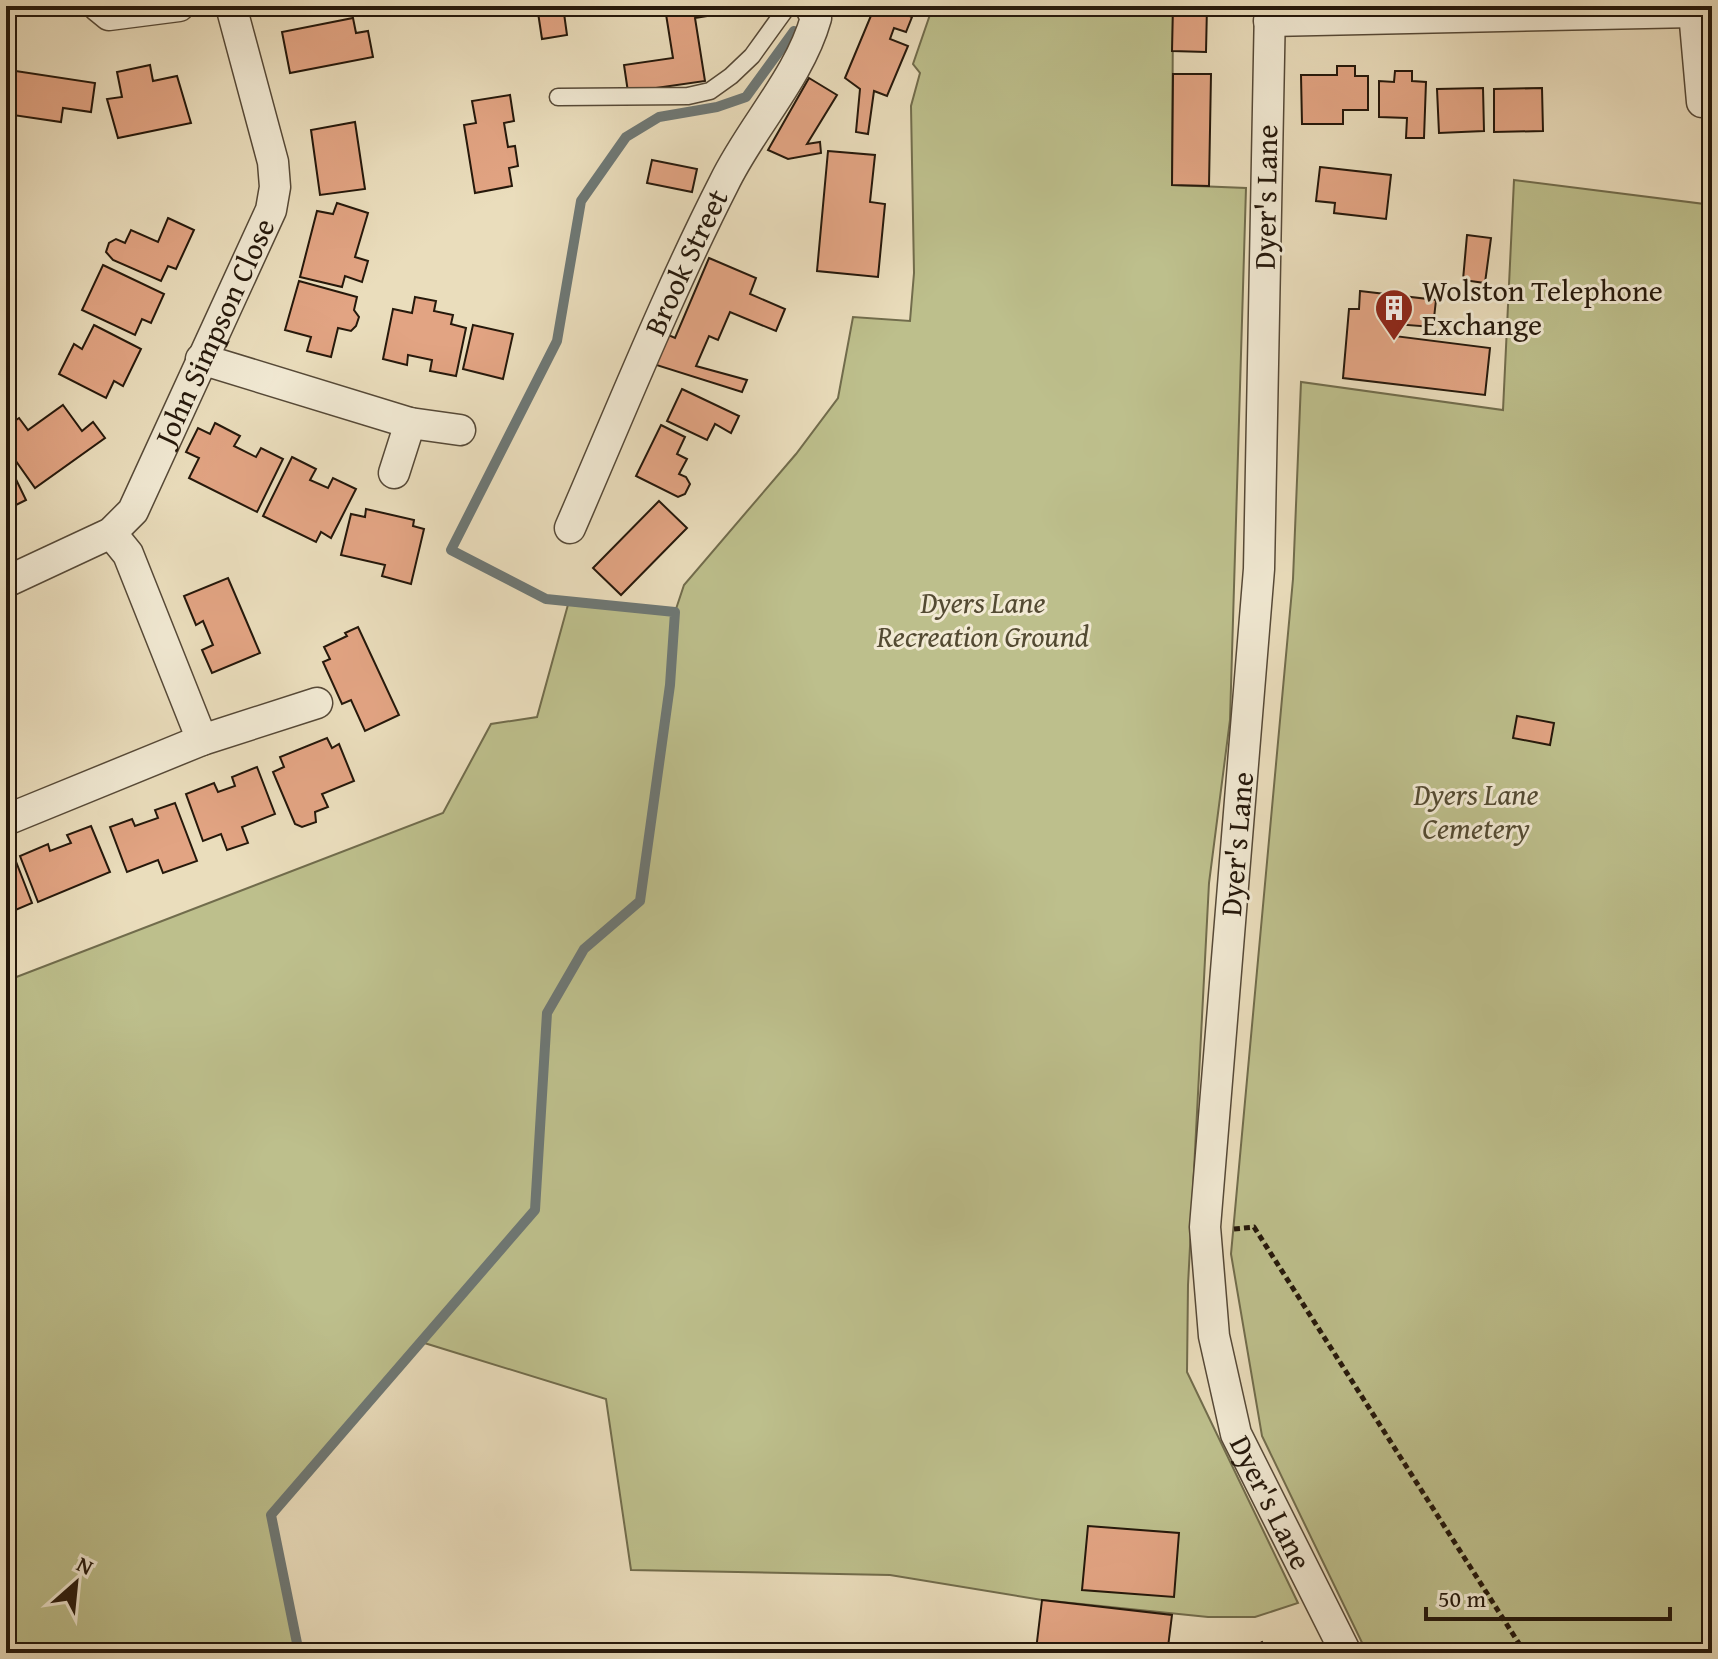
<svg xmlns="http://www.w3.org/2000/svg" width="1718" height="1659" viewBox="0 0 1718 1659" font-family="'Gentium Book Plus',serif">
<rect width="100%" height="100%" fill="#eaddbc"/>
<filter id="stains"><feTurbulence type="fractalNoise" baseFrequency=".0025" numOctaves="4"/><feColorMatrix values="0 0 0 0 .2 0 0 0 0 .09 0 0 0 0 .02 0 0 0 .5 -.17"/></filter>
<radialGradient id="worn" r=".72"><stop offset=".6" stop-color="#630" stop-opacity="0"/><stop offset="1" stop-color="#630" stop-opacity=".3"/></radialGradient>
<g fill="#bdbf8c" stroke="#716c4c" stroke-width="2">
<path d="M933,6H1173L1172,185L1246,188L1230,720L1209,883L1188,1285L1187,1372L1298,1603L1255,1617H1208L1042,1600L890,1575L631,1570L606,1399L421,1342L271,1515L299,1653H6V981L443,813L491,724L537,717L569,601L675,612L684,585L796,454L838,398L853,317L910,321L914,273L911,106L920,73L913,64Z"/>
<path d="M1514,180L1712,205V1653H1367L1262,1436L1231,1254L1293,579L1301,382L1503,410Z"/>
</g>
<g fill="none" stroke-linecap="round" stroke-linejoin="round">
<path stroke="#6e7875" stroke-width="10" d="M299,1653L271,1515L535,1210L547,1013L584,949L640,901L670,685L675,612L546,599L451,550L557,341L581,201L626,137L659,117L717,107L746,97L794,31"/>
</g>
<g fill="#e2a483" stroke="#25180b" stroke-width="2">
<path d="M537,6H563L567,35L542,39Z"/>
<path d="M678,6H719L720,14L695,18L705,81L628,92L624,65L673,58L665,8Z"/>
<path d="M875,6H902L900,12L912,17L906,32L894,28L890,39L908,46L887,96L874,91L868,134L856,132L860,89L845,78Z"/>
<path d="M1173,6H1207L1206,52L1172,51Z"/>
<path d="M353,18L356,33L368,31L373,57L290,73L282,32Z"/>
<path d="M150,65L153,81L177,76L191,123L118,138L107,99L122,97L117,72Z"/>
<path d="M1337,66H1355V76H1368V110H1343V124H1302L1301,75H1337Z"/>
<path d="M9,70L95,83L91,112L63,108L61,122L6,114Z"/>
<path d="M1395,71H1412V81L1426,82L1424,138H1406L1407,118L1379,117V81L1394,82Z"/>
<path d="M1173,74H1211L1209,186L1172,185Z"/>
<path d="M809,78L837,95L807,144L820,142L821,153L788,159L768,150Z"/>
<path d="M1483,88L1484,131L1439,133L1437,89Z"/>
<path d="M1542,88L1543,131L1494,132V89Z"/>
<path d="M510,95L514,121L504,123L508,147L515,146L518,166L509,168L512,186L475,193L464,125L476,123L472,101Z"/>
<path d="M355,122L365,189L320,195L311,130Z"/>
<path d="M828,151L875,155L870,202L885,204L878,277L817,271Z"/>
<path d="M652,160L697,169L692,192L647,183Z"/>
<path d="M1320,167L1391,175L1386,219L1334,213L1335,203L1316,201Z"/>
<path d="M337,203L368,213L355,257L368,261L362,282L345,276L342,287L300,277L317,211L333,214Z"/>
<path d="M168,218L194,230L176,269L168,266L161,281L113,260L106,252L109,243L116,239L125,243L131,230L158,242Z"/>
<path d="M1467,235L1491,238L1485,283L1463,280Z"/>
<path d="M709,258L756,278L750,294L785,309L776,331L730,312L718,340L709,336L696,366L747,380L742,392L650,363L664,333L675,338Z"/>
<path d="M103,265L164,294L151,323L142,319L135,335L82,310Z"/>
<path d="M299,281L357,297L354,310L359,317L356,326L351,331L338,328L331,357L307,351L311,337L285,330Z"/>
<path d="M1360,291L1436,300L1433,327L1395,324L1394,336L1490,348L1485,395L1343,378L1349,309H1359Z"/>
<path d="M415,297L436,301L434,311L453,315L451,324L466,328L456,376L430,371L432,360L408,355L407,365L383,359L393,309L412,313Z"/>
<path d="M94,325L141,349L123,386L114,381L106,398L59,374L74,344L82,349Z"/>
<path d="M473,325L513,334L503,379L463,369Z"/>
<path d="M682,389L739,416L731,433L715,424L707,440L667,421Z"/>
<path d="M63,405L82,431L93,422L105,438L35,488L6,447V427L19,418L28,430Z"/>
<path d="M215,423L240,436L234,446L256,457L261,448L283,459L257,512L189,478L199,458L186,452L198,428L210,434Z"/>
<path d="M661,425L685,437L677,454L687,459L679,474L686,477L690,484L685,494L678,497L636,476Z"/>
<path d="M292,457L316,469L310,480L328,488L333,478L356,489L331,538L321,532L316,542L263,516Z"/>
<path d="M10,467L26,500L6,510V470Z"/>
<path d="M659,501L687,528L621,595L593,568Z"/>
<path d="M366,509L414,520L413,526L424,529L411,584L382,576L385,565L341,555L351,514L365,517Z"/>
<path d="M228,578L260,653L212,673L202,650L213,645L203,621L196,625L184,596Z"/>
<path d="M358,627L399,715L365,731L351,700L342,704L323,662L330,659L324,647L347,636L345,633Z"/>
<path d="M1517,716L1554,723L1550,745L1513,738Z"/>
<path d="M327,738L332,748L339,744L354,781L322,794L328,807L315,812L316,822L302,827L295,824L273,772L284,767L280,757Z"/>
<path d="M257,767L275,814L242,827L248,843L227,850L221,834L203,841L186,794L214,783L218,792L235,786L232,777Z"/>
<path d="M175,803L197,861L163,873L158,860L127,872L110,827L132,819L135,826L158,818L155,810Z"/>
<path d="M91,826L110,872L38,902L20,856L48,844L50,851L71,843L67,835Z"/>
<path d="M15,859L32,903L6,914V862Z"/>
<path d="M1088,1526L1179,1533L1174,1597L1082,1590Z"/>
<path d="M1042,1600L1172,1615L1168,1647L1151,1645L1150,1653H1063L1036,1650Z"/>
<path d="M1262,1642L1268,1653H1242Z"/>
</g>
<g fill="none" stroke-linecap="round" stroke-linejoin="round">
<g stroke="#564937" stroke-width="19">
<path id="service" d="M558,97L688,96L710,91L731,76L752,56L788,6"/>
</g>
<g stroke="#564937" stroke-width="33">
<g id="minor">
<path d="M98,6L109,15L179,6"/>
<path id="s1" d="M1270,6L1259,569L1205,1227L1214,1336L1236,1434L1346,1653"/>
<path d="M1694,12L1702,102"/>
<path d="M1269,21L1694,12L1712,8"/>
<path d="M201,359L410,423L460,430"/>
<path d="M394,473L410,423"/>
<path id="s2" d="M570,528C620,413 667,295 724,183C751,127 799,78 816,18L810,6"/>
<path d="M111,533L128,554L202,740"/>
<path id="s3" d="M6,582L111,533L133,511L271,210L275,187L273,162L231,6"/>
<path d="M6,820L202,740L317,703"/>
</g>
</g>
<path stroke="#25180b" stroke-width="5" stroke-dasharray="6 4" stroke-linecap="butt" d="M1234,1229L1254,1227L1525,1653"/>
<use href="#service" stroke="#f1e9d3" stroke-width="16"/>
<use href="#minor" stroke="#f1e9d3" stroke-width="30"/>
</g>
<defs>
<g id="building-pin" transform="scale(2)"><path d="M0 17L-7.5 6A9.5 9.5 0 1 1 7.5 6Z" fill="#8f2418" stroke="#f1e9d3"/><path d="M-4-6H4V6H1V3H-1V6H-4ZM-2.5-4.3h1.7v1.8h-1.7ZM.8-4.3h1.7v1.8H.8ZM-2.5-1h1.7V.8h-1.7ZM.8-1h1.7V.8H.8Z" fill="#fff"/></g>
</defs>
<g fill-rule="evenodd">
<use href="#building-pin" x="1394" y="308"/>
</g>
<g text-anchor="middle" stroke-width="6" stroke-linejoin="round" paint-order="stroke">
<g font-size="30" fill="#25180b" stroke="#f1e9d3">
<text transform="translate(1266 197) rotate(-89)" y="10">Dyer's Lane</text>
<text dy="10" stroke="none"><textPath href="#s2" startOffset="290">Brook Street</textPath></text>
<text dy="10" stroke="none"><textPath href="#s3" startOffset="344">John Simpson Close</textPath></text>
<text transform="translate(1237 844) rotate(-85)" y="10">Dyer's Lane</text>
<text dy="10" stroke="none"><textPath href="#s1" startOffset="1510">Dyer's Lane</textPath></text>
</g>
<g font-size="30" fill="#25180b" stroke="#f1e9d3" text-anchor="start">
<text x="1422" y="301">Wolston Telephone<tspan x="1422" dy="34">Exchange</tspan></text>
</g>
<g font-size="30" font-style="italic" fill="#534a32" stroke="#f1e9d3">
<text x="983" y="613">Dyers Lane<tspan x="983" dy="34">Recreation Ground</tspan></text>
<text x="1476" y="805">Dyers Lane<tspan x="1476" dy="34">Cemetery</tspan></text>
</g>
</g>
<rect width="1718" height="1659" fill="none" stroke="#eaddbc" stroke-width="32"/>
<rect x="8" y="8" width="1702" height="1643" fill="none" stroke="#25180b" stroke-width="4"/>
<rect x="16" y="16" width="1686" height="1627" fill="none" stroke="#25180b" stroke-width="2"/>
<g transform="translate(76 1583) rotate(27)" stroke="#f1e9d3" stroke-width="6" paint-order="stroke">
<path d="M0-6L14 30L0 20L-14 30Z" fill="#25180b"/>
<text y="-12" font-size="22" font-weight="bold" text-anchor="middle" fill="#25180b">N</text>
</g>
<path d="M1426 1607v12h244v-12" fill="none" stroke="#25180b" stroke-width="4"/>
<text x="1438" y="1607" font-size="24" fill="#25180b" stroke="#f1e9d3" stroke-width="6" paint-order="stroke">50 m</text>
<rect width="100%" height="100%" filter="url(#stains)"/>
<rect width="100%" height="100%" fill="url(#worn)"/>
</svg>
